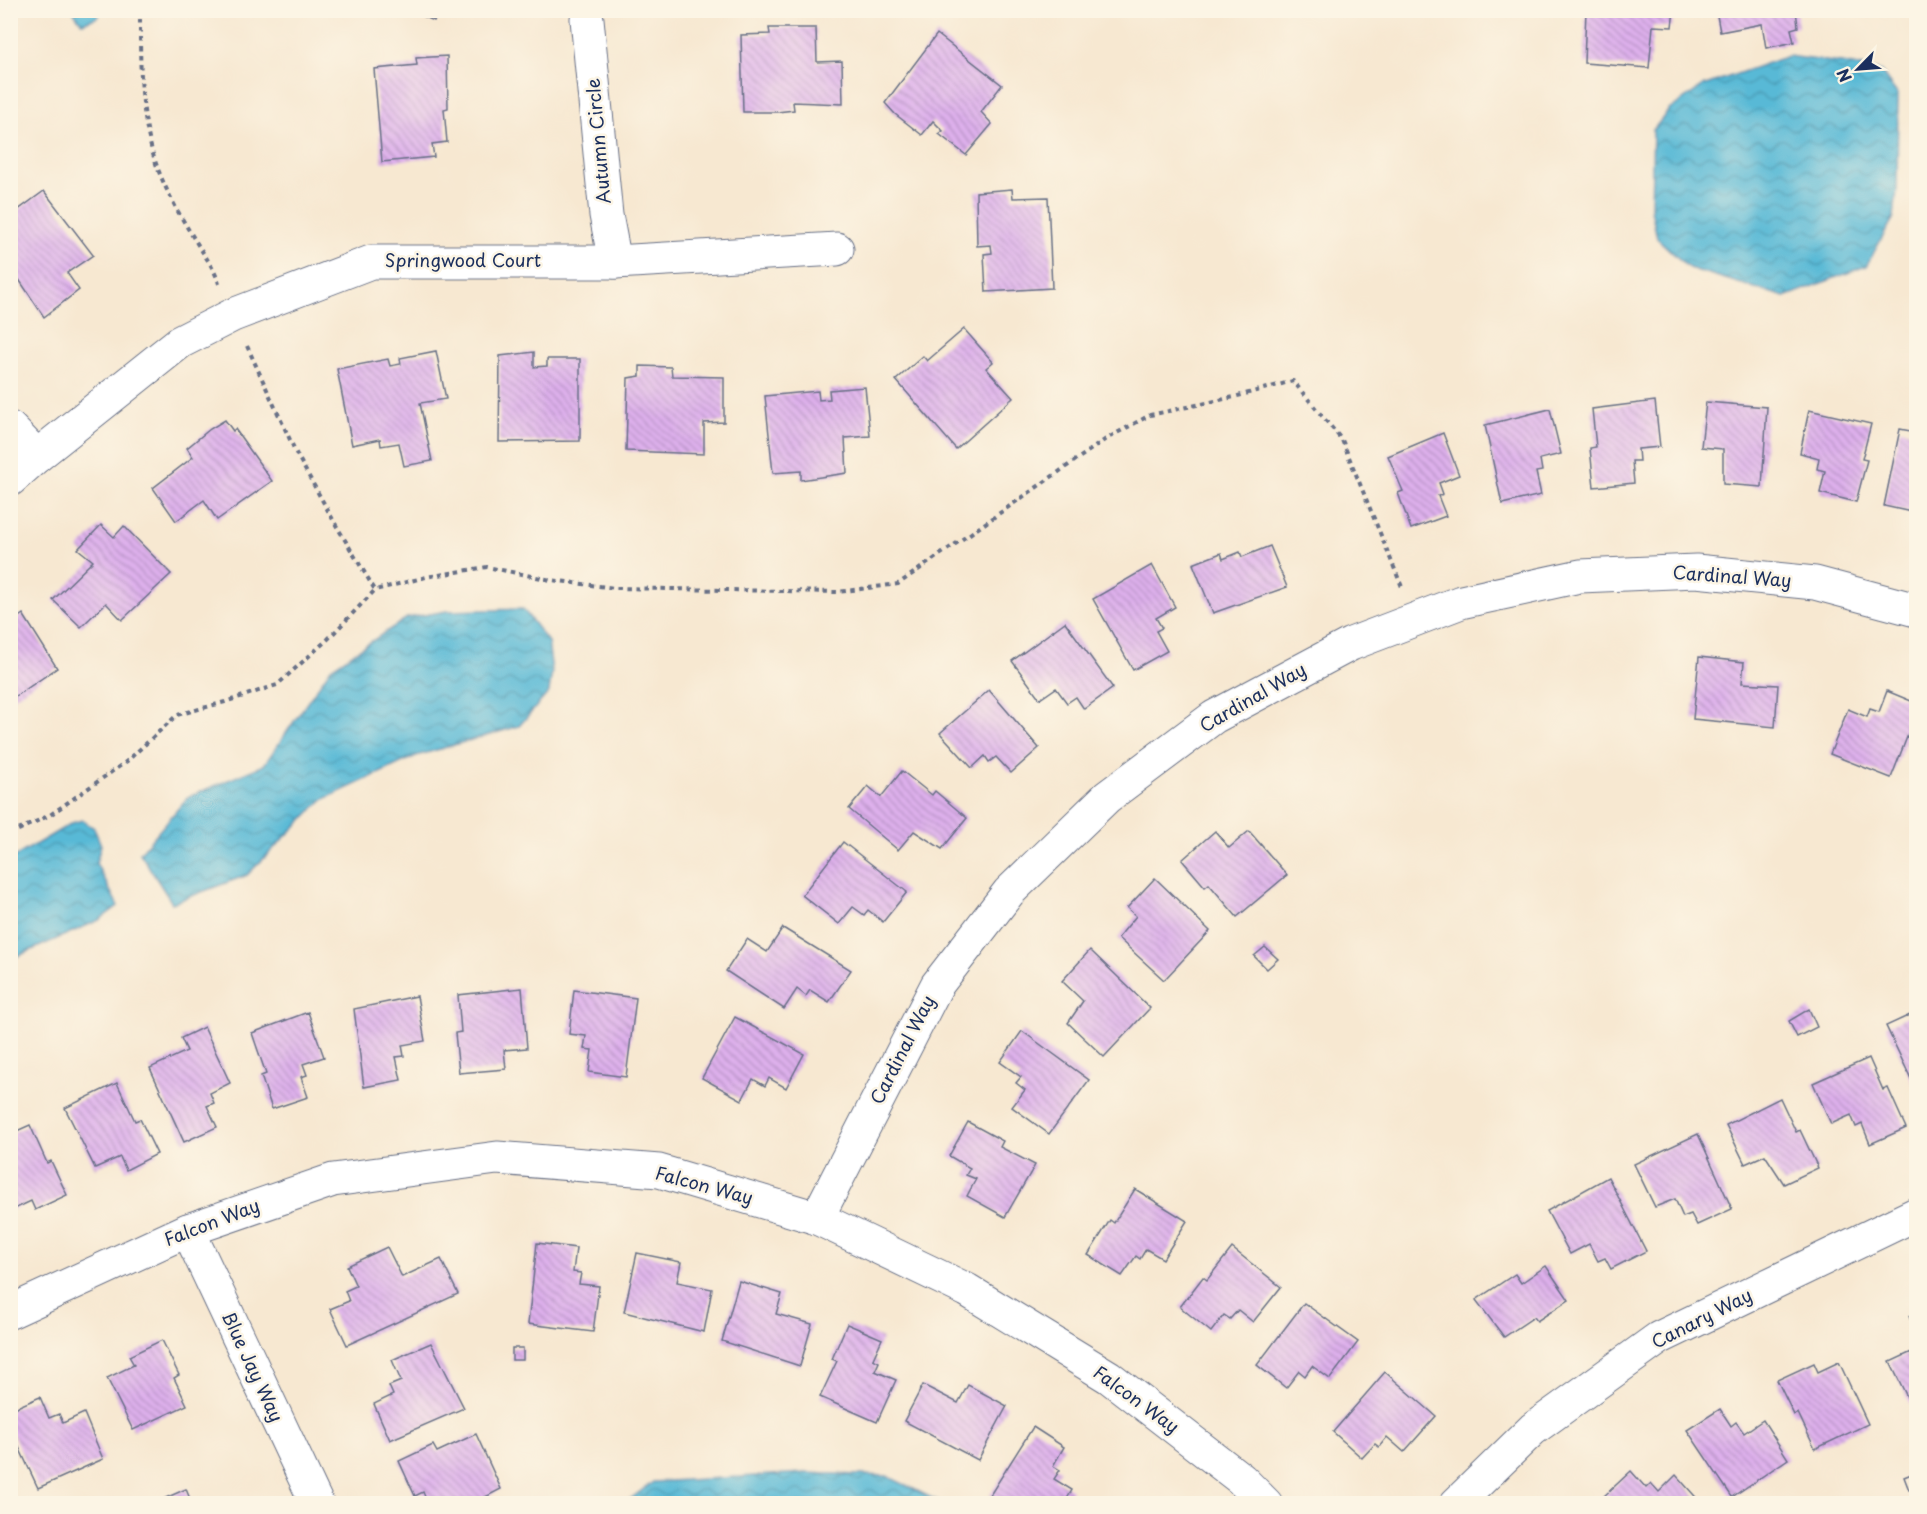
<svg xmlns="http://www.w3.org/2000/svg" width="1927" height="1514" viewBox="0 0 1927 1514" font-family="'Playpen Sans',sans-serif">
<defs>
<pattern id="water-waves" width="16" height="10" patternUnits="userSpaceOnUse" patternTransform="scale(1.5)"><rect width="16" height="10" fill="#58b9d6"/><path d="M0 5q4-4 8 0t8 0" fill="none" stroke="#4897b1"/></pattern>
<pattern id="building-back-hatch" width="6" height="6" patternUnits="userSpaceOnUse" patternTransform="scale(1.5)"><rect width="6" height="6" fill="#deb0ec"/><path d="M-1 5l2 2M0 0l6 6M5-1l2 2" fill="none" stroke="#b390c2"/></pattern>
</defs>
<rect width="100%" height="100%" fill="#fcf5e5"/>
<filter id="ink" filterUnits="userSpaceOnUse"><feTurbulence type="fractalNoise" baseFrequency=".0167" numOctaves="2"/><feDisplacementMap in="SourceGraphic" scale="12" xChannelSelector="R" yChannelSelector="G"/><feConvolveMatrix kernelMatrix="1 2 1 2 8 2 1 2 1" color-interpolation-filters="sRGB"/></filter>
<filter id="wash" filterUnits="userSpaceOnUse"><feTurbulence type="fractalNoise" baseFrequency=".008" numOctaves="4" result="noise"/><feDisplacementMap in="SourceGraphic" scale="24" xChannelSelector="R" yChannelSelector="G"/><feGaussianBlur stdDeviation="1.35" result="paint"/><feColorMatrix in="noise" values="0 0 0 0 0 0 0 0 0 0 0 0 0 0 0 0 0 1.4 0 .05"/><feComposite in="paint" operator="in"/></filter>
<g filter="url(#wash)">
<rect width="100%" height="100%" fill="#f7e8d1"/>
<g fill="url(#water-waves)" stroke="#3a749a" stroke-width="1.5">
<path d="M73,11H99L98,17L82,23Z"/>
<path d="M1788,56L1848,64L1880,71L1898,95L1897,190L1894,217L1866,266L1785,297L1689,268L1657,238L1651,209L1653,130L1669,110L1703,86Z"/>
<path d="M523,609L548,642L552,671L549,692L519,726L416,756L322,800L247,875L172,903L140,853L188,797L264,765L331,668L407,618L447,611Z"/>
<path d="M82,820L94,828L101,845L96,863L118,906L99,920L11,959V859L72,823Z"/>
<path d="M805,1473L887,1476L942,1503H625L653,1482Z"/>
</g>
<g id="blocks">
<g fill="url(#building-back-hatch)">
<path d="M409,10H438L434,21Z"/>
<path d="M1491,10H1508L1506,16Z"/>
<path d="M1586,10H1674L1672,27L1653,26L1649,68L1584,63Z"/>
<path d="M1716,10H1796L1798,27L1791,29L1794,42L1766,48L1762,24L1720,32Z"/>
<path d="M769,28H816L817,62L842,61L843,104L793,102L794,110L777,112H743L741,35L770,34Z"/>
<path d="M937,34L1002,85L981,112L992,124L966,155L939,134L943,131L933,121L922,135L895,114L885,103Z"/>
<path d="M447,56L448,108L444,109L447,142L432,144L434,157L382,162L374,69L417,65L416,58Z"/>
<path d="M1012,189L1013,198L1048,197L1052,288L986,292L984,254L992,253L991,245L977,246L976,192Z"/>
<path d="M44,191L93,255L67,273L79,290L44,317L10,266V216Z"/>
<path d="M964,329L993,362L986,368L1013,398L956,449L896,380L923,356L927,361Z"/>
<path d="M436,351L446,399L420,403L432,461L404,466L399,443L381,446L380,439L352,445L337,369L388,359L390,366L401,364L400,358Z"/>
<path d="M534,352V367L547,366V359H580V441L499,442L500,356Z"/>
<path d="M640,366L671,367L672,376L724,377V422L704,423V454L626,451L628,378L640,376Z"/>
<path d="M865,387L870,436L845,438L847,473L801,480V471L773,473L765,396L818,391L819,400L830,399L829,390Z"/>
<path d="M1655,401L1660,447L1638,449L1639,461H1632L1634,483L1594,487L1590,448L1596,447L1592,409Z"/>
<path d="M1706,402L1767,407L1762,487L1723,484V449L1701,447Z"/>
<path d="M1550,409L1561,454L1540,459L1542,471L1536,472L1541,495L1502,504L1485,425Z"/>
<path d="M1809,410L1871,424L1862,459L1867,460L1856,502L1820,493L1825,471L1817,469L1819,458L1800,453Z"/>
<path d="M225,420L233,431L235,429L272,481L217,520L204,500L176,521L153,488L193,457L187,448L210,429Z"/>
<path d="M1900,429L1916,432V513L1884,506Z"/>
<path d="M1443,433L1459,475L1439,483L1443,494L1438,496L1446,516L1411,529L1398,493L1403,491L1388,456Z"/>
<path d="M101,525L114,537L124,526L171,574L122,620L106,603L81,627L53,600L93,561L78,549Z"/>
<path d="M1270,546L1287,587L1213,613L1193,564L1221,553L1223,559L1240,552L1242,557Z"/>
<path d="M1152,565L1175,607L1156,618L1162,628L1156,631L1167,651L1133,670L1093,599Z"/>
<path d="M23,614L57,668L10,700V623Z"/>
<path d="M1065,622L1113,688L1084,709L1076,697L1067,703L1056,688L1040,699L1012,661Z"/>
<path d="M1699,657L1744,662L1742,683L1778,685L1775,727L1693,719Z"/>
<path d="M989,690L1039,748L1011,773L996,757L989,762L985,756L972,768L940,733Z"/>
<path d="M1887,691L1916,703V714L1891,778L1830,754L1848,709L1867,717L1870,709L1879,712Z"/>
<path d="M902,771L932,795L935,791L967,818L942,849L914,831L898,850L849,809L868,786L881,797Z"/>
<path d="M1215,831L1229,848L1249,831L1287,875L1237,917L1209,884L1205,887L1182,860Z"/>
<path d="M843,842L907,892L883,922L868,910L864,915L853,907L839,924L802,895Z"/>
<path d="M1155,878L1210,931L1164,980L1118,938L1136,916L1127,908Z"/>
<path d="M783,928L851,970L829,1002L810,990L806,996L797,989L784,1009L726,971L747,939L767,952Z"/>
<path d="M1265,947L1278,959L1267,969L1254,956Z"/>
<path d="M1090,950L1150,1008L1104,1057L1068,1023L1083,1001L1062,981Z"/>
<path d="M522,988L527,1048L504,1050L506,1069L459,1073L455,1033L461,1032L458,995Z"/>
<path d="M574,990L636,998L626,1077L589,1072L592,1050L584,1049L586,1036L569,1034Z"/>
<path d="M417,996L425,1041L402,1045L404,1056L396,1057L401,1080L364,1087L354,1009Z"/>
<path d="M1809,1009L1817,1027L1797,1037L1789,1021Z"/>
<path d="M308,1012L324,1057L303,1064L307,1075L301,1077L308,1097L272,1109L261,1076L266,1074L252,1033Z"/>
<path d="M1910,1015L1916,1029V1084L1914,1085L1886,1026Z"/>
<path d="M735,1017L804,1054L786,1088L769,1078L765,1086L753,1079L742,1100L702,1078Z"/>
<path d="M204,1027L230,1083L210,1093L214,1103L207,1106L217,1127L184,1142L150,1068L187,1051L181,1038Z"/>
<path d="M1022,1031L1089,1080L1049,1134L1012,1107L1025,1090L1016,1083L1021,1077L1000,1062Z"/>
<path d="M1869,1058L1883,1090L1888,1088L1906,1128L1870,1144L1862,1124L1856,1127L1851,1115L1831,1124L1813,1083Z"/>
<path d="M117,1083L135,1121L140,1119L157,1154L126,1170L120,1157L95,1168L65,1108Z"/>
<path d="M1780,1098L1796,1132L1800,1130L1818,1168L1784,1184L1765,1155L1745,1164L1726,1125Z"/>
<path d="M968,1122L1003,1141L1000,1147L1035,1165L1005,1217L967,1196L976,1179L966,1175L970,1168L949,1156Z"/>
<path d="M30,1125L47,1163L51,1161L67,1195L35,1210L31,1201L10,1211V1134Z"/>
<path d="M1698,1134L1732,1209L1697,1225L1691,1214L1683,1217L1675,1199L1655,1207L1634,1164Z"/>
<path d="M1608,1177L1646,1251L1611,1269L1605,1258L1598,1261L1589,1244L1570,1254L1547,1211Z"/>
<path d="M1135,1189L1187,1221L1163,1259L1146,1249L1140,1259L1136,1256L1122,1276L1088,1255L1110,1220L1114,1223Z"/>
<path d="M537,1243L576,1248L573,1272L581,1273L579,1284L599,1286L593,1332L528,1324Z"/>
<path d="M387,1247L402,1277L441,1259L458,1294L347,1345L330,1309L349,1301L345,1291L356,1286L347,1266Z"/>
<path d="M1232,1248L1281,1287L1253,1322L1238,1310L1230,1319L1224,1315L1211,1332L1180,1307L1203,1277L1207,1280Z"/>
<path d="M637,1253L681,1262L677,1282L712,1289L704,1332L624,1312Z"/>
<path d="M1546,1266L1569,1300L1537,1321L1534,1317L1504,1337L1476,1300L1515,1274L1521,1283Z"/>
<path d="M739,1281L782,1294L776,1314L812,1324L800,1366L722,1341Z"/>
<path d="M1304,1303L1358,1342L1330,1379L1312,1366L1305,1376L1299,1371L1286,1388L1257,1365Z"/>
<path d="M1916,1313V1333L1909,1316Z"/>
<path d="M847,1324L882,1339L873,1359L879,1362L875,1371L896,1380L877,1422L820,1397L837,1361L832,1359Z"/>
<path d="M162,1340L179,1375L174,1378L187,1405L133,1430L107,1378L134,1365L129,1356Z"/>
<path d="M431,1343L464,1408L390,1440L374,1404L393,1395L389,1386L401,1381L392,1360Z"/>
<rect x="512" y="1348" width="11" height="12"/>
<path d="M1916,1350V1403L1911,1405L1890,1362Z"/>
<path d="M1839,1362L1868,1424L1815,1449L1798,1413L1794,1415L1777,1380L1814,1363L1818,1372Z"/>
<path d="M1385,1372L1436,1416L1404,1452L1387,1437L1379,1447L1375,1444L1362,1458L1333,1432Z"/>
<path d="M923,1385L958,1403L968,1385L1007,1406L978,1460L904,1421Z"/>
<path d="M40,1397L49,1418L59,1414L63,1423L84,1413L103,1459L38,1488L10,1428V1410Z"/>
<path d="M1720,1409L1731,1426L1736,1422L1744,1433L1763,1420L1788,1459L1732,1497L1687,1430Z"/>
<path d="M1033,1427L1064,1447L1053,1466L1060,1470L1054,1479L1072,1490L1064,1504H1004L990,1495Z"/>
<path d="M476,1434L501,1489L472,1504H428L423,1492L415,1496L399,1461L433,1445L437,1452Z"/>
<path d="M1631,1471L1646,1488L1651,1483L1659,1492L1676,1475L1702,1504H1609L1603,1497Z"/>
<path d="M1916,1472V1487L1909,1490L1904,1477Z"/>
<path d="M186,1489L192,1504H152Z"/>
</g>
</g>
</g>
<g filter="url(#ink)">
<use href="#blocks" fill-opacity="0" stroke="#687086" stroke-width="1.5"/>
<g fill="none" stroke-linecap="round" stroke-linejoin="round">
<g stroke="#687086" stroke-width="35">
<g id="minor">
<path d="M587,19L606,215L615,262"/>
<path d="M10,428L37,456"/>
<path d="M10,480L37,456L180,342L233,315L371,262H615L837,249"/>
<path d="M817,1218L937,985L1009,892L1107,797L1214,717L1351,644L1461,602L1580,576L1696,571L1815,583L1916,610"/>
<path d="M188,1230L317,1504"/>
<path d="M10,1312L188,1230L333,1180L497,1158L659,1171L817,1218L967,1290L1109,1377L1241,1479L1266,1504"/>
<path d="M1456,1504L1533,1429L1659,1338L1916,1214"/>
</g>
</g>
<g stroke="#687086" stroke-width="4" stroke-dasharray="4.5 4.5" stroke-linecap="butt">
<path d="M140,10C140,67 139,126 162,179C171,200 183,221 195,240C204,255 214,267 219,284"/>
<path d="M247,346L297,455L336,525L375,590"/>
<path d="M10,834L50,815L127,761L177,715L225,702L277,685L328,639L375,590L426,577L487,567L551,580L615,588L838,592L898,584L1106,439L1150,415L1234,397L1293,381L1342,440L1402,587"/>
</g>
<use href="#minor" stroke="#fff" stroke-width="33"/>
</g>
</g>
<g text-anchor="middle" stroke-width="5" stroke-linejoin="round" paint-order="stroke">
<g font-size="18" fill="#1b2f5e" stroke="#fcf5e5">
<text transform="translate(599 141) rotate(-95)" y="6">Autumn Circle</text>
<text x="463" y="267">Springwood Court</text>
<text transform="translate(1732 577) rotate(4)" y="6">Cardinal Way</text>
<text transform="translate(1253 698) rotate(-30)" y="6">Cardinal Way</text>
<text transform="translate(903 1050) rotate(-63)" y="6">Cardinal Way</text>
<text transform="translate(704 1186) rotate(15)" y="6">Falcon Way</text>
<text transform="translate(212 1223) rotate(-21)" y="6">Falcon Way</text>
<text transform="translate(1702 1319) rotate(-27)" y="6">Canary Way</text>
<text transform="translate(252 1367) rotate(65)" y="6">Blue Jay Way</text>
<text transform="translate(1136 1400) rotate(36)" y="6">Falcon Way</text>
</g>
</g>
<rect width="1927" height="1514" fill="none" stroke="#fcf5e5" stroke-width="36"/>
<g transform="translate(1858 69) rotate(245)" stroke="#fcf5e5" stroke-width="4.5" paint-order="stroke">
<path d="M0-4.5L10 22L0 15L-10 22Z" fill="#1b2f5e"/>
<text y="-9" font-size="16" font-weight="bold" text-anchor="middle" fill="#1b2f5e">N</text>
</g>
</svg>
